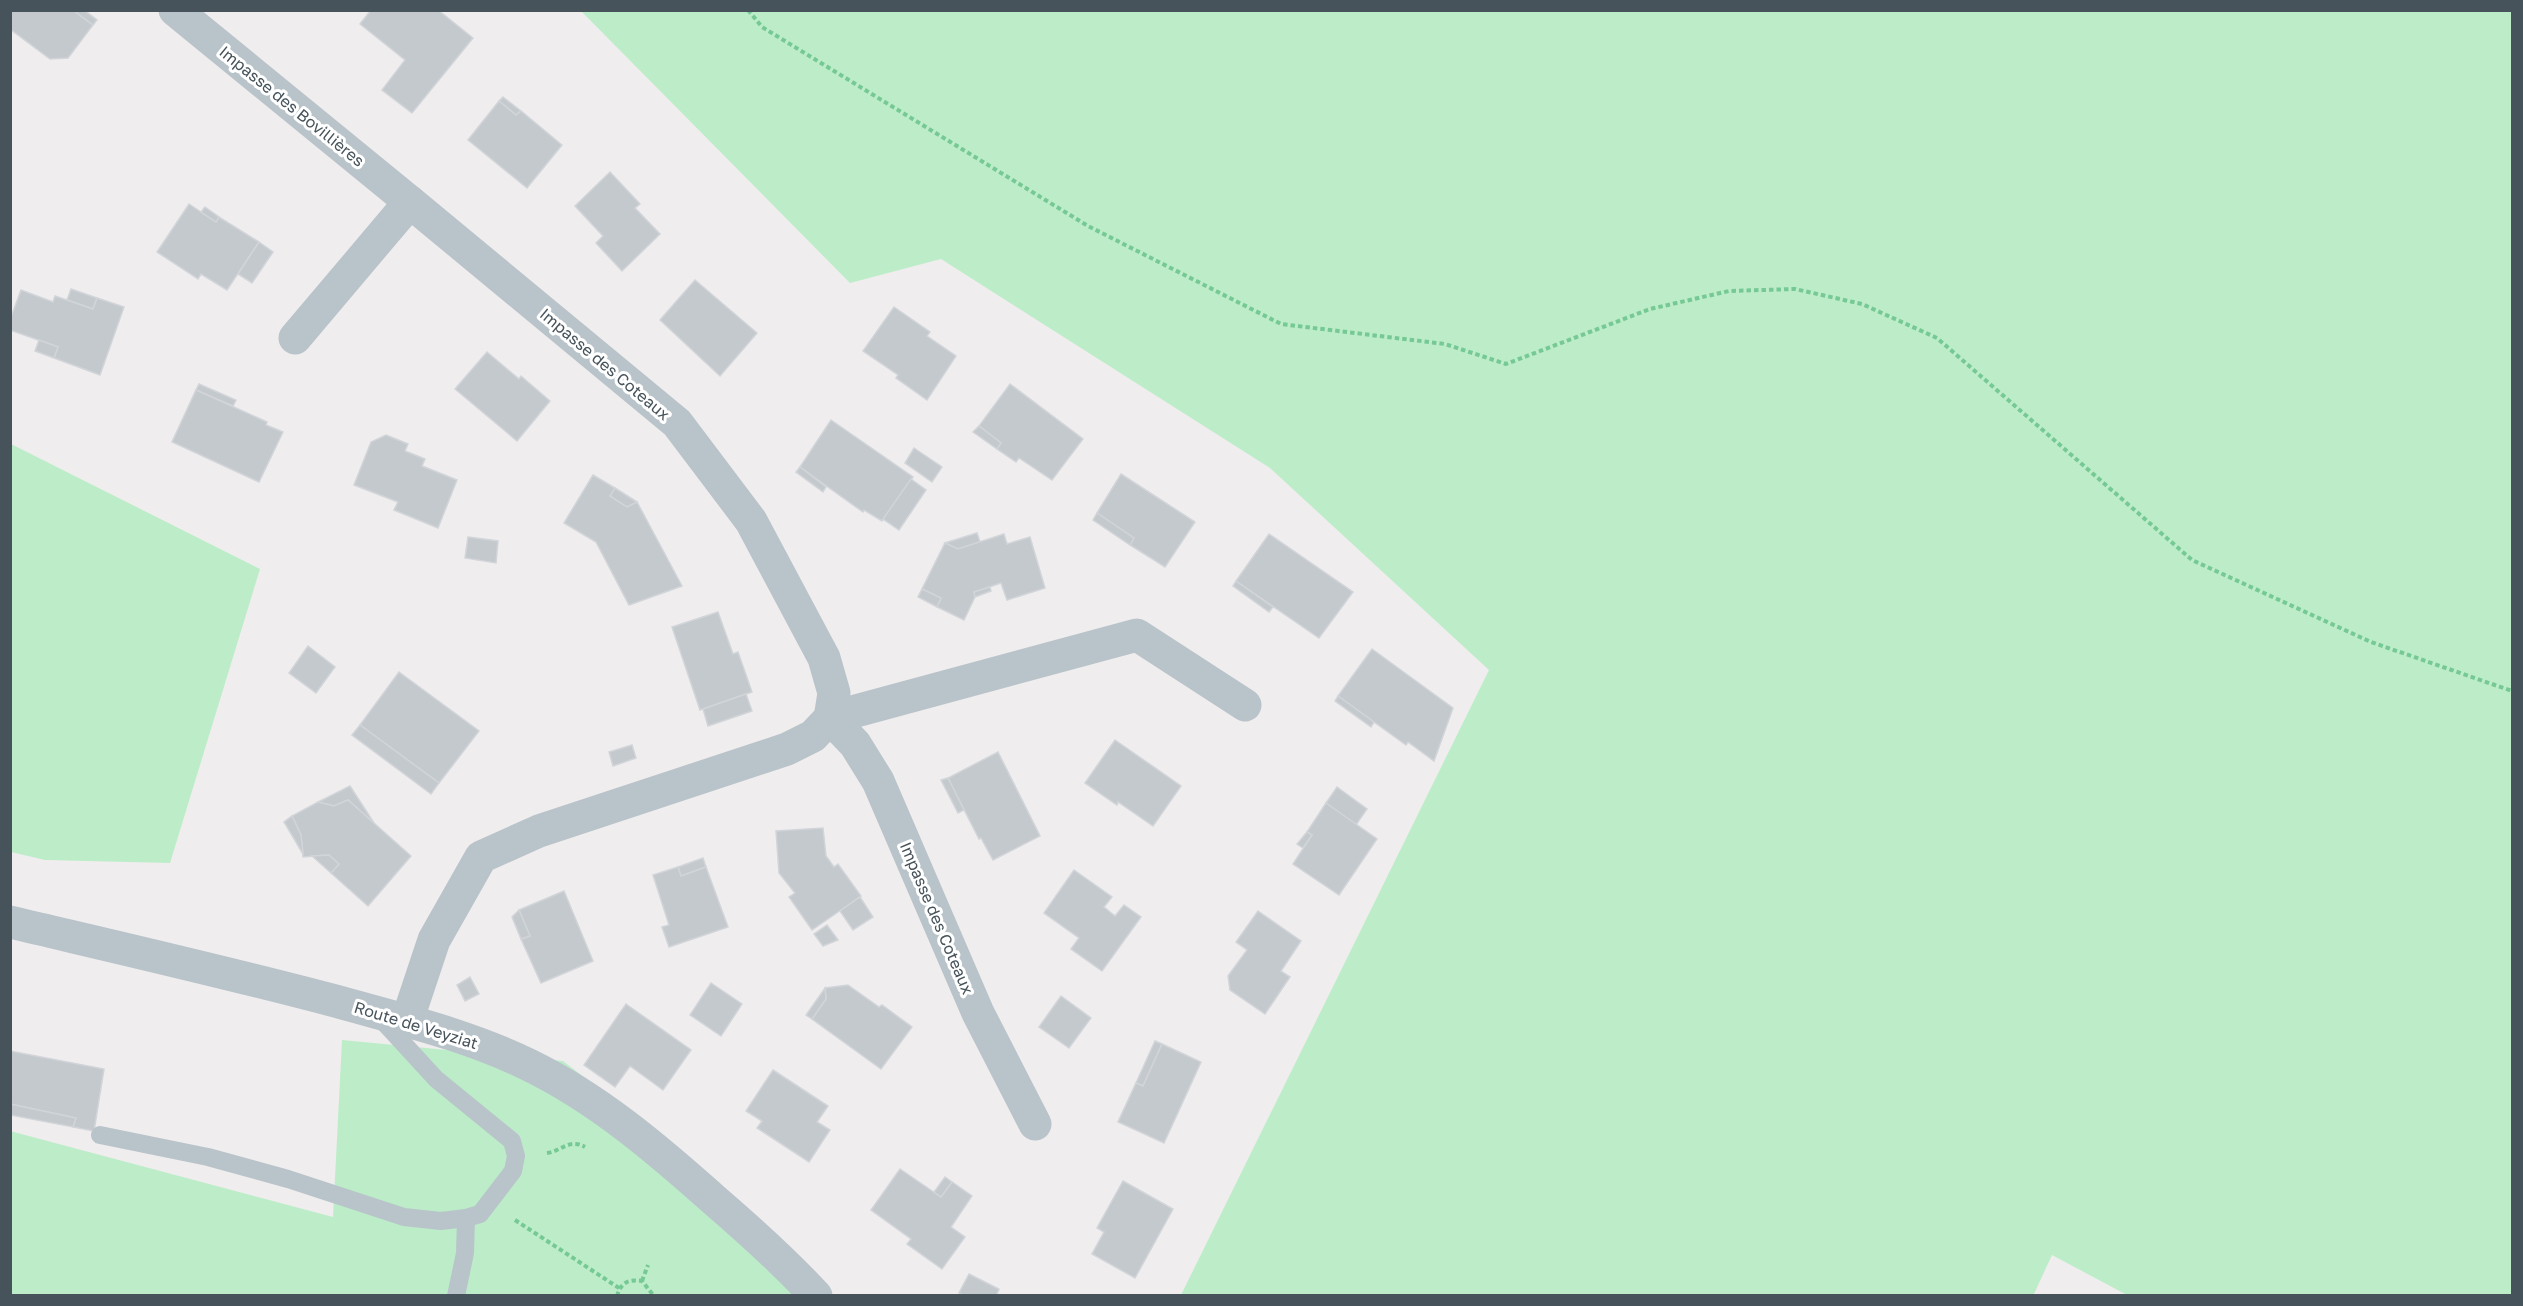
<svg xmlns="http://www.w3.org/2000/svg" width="2523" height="1306" viewBox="0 0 2523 1306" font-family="'Golos Text',sans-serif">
<rect width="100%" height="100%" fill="#f0edee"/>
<g fill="#bcedc8">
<path d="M581,11H2512V1295H2127L2052,1255L2033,1296L1181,1295L1489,670L1270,468L941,259L850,283Z"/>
<path d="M11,444L260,569L170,863L45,860L11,852Z"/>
<path d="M342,1040L563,1061L719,1182L824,1295H11L10,1131L333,1217Z"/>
</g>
<g fill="#c4c9cd" stroke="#d1d5d9" stroke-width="1.5">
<path d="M10,10H73L93,25L68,58L50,59L10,29Z"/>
<path d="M73,10H84L97,20L93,25Z"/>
<path d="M371,10H438L473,38L412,113L382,90L405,60L360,24Z"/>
<path d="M503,97L521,111L516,115L499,101Z"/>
<path d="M499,101L516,115L521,111L562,145L527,188L468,140Z"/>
<path d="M610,172L640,204L635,208L660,234L622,271L596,243L603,236L575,206Z"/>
<path d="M189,204L216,222L219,217L259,242L227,290L201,274L198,279L157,252Z"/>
<path d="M205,207L219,217L216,222L201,212Z"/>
<path d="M259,242L273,252L252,283L238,274Z"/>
<path d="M695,280L757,333L720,376L660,320Z"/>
<path d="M71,289L97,298L93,309L67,300Z"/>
<path d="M21,290L53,302L55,296L93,309L97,298L124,307L100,375L54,358L58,347L10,330V320Z"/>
<path d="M894,307L930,332L927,336L956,356L927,400L896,378L898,375L863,351Z"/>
<path d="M39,340L58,347L54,358L35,351Z"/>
<path d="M487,352L519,379L521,376L550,401L517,441L455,389Z"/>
<path d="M199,384L236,400L233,406L196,390Z"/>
<path d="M1010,384L1083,439L1052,480L1019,458L1016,462L997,449L1001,443L979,426Z"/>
<path d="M196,390L267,422L266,425L283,432L259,482L172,442Z"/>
<path d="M831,420L913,477L882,521L864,510L863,512L800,467Z"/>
<path d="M979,426L1001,443L997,449L973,432Z"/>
<path d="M386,435L408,444L405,451L425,459L422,466L457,480L438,528L394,510L398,502L354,485L371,442Z"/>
<path d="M914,448L942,467L932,482L905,463Z"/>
<path d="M800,467L826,487L823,492L796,472Z"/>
<path d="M1121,474L1195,522L1165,567L1130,545L1134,538L1097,513Z"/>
<path d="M593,475L615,488L610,496L627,507L637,502L682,586L629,605L596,542L564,523Z"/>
<path d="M911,479L926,490L899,530L883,519Z"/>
<path d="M615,488L637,502L627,507L610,496Z"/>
<path d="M1097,513L1134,538L1130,545L1093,520Z"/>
<path d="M977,533L980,542L958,549L945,543Z"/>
<path d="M1004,534L1007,544L1030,537L1045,588L1007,600L1001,583L974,592L975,597L964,620L937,607L941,598L922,589L945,543L958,549Z"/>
<path d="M1269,534L1353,592L1319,638L1236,581Z"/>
<path d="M468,537L498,541L496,563L465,558Z"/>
<path d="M1236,581L1273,607L1269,612L1233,586Z"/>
<path d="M990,587L991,591L975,597L974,592Z"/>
<path d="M922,589L941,598L937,607L918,597Z"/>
<path d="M718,612L733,654L738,652L752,692L700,710L672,627Z"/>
<path d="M308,646L335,667L316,693L289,673Z"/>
<path d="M1372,649L1453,708L1434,761L1408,742L1406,745L1338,696Z"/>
<path d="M399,672L479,731L439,783L360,725Z"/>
<path d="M746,694L752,711L708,726L703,709Z"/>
<path d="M1338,696L1374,722L1371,727L1335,701Z"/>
<path d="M360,725L439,783L431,794L352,735Z"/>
<path d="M1115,740L1181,786L1153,826L1118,802L1117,805L1085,783Z"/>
<path d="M632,745L636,758L613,766L609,752Z"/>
<path d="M998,752L1040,836L993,860L981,838L979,839L948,778Z"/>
<path d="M948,778L964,810L958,813L941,780Z"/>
<path d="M350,786L374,823L348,800L334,806L318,802Z"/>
<path d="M1337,787L1367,809L1356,825L1326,803Z"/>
<path d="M348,800L411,856L368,906L331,873L339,864L329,855L303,857L301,835L292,816L318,802L334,806Z"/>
<path d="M1326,803L1377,839L1339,895L1293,864L1312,835L1307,832Z"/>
<path d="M292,816L301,835L303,854L284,822Z"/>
<path d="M823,828L826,856L834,867L838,864L861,896L812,930L789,897L795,893L779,873L776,831Z"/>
<path d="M1307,832L1312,835L1303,848L1297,844Z"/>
<path d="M329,855L339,864L331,873L312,856Z"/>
<path d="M703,858L706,867L681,876L678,867Z"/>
<path d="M678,867L681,876L706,867L728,927L669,947L662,927L669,925L653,875Z"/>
<path d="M1074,870L1112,897L1104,907L1115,916L1124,905L1141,917L1102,971L1071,949L1079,938L1044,913Z"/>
<path d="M564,891L593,961L541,983L521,939L530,936L519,910Z"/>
<path d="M860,897L873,917L853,930L840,911Z"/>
<path d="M519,910L530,936L521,939L512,917Z"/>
<path d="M1258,911L1301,941L1281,971L1290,977L1265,1014L1230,990L1228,976L1247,950L1236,942Z"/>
<path d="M827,925L838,940L823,946L814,934Z"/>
<path d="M470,977L479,994L465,1001L457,985Z"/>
<path d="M711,983L742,1004L721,1036L690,1015Z"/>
<path d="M848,985L879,1007L882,1005L912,1027L881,1069L812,1019L826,999L825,988Z"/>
<path d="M825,988L826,999L812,1019L806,1015Z"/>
<path d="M1061,996L1091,1018L1069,1048L1039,1027Z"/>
<path d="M626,1004L691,1050L663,1090L630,1066L615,1087L584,1065Z"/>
<path d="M1155,1041L1162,1044L1143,1086L1136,1083Z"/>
<path d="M1162,1044L1201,1062L1164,1143L1118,1122L1136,1083L1143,1086Z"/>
<path d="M10,1051L104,1069L94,1131L73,1127L76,1118L10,1104Z"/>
<path d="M773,1070L828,1106L817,1122L830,1130L809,1162L757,1128L762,1121L746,1111Z"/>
<path d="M10,1104L76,1118L73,1127L10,1115Z"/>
<path d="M900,1169L941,1197L952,1182L972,1196L951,1227L965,1237L942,1269L907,1244L911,1239L871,1210Z"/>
<path d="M945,1177L952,1182L941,1197L934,1192Z"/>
<path d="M1123,1181L1173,1209L1135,1278L1092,1254L1104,1232L1097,1228Z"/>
<path d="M969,1274L999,1289L996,1296H964L959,1293Z"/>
</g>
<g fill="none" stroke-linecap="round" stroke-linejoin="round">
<g stroke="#76c994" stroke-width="4" stroke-dasharray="4.5 3" stroke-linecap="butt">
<path d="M748,10L762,27L1088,226L1281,324L1445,344L1506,364L1650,309L1729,291L1795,289L1862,304L1937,338L2192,560L2371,642L2512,691"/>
<path d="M547,1153C562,1151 569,1138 585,1147"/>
<path d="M515,1220L619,1288"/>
<path d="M642,1281L648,1265"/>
<path d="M617,1296C621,1282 629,1279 642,1281L654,1296"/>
</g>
<g stroke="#b9c4ca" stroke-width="18">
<path d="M100,1135L208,1157L288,1179L404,1217L441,1221L466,1218L480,1214L513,1171L516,1156L512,1141L436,1079L380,1018"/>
<path d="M456,1296L465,1253L466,1218"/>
</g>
<g stroke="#b9c4ca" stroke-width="33">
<path d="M175,10L410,202"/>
<path d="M295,338L410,202L677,423L751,521L824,658L834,693L830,718L813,736L787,749L539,831L481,857L434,940L407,1021"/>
<path d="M1035,1124L978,1013L878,781L855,744L830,718L1137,635L1245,705"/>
</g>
<path stroke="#b9c4ca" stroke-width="33" d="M10,922C120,948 230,973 339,1002C403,1020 468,1035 529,1065C597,1098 657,1149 713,1199C749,1230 784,1261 816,1296"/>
</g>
<g text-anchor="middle" stroke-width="6" stroke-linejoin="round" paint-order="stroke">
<g font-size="16" fill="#46535a" stroke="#fff">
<text transform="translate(292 106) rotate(39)" y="6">Impasse des Bovillières</text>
<text transform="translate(605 364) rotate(40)" y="6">Impasse des Coteaux</text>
<text transform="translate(937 918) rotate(67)" y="6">Impasse des Coteaux</text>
<text transform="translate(416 1025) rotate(17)" y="6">Route de Veyziat</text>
</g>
</g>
<rect width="2523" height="1306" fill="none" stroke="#46535a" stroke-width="24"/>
</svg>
